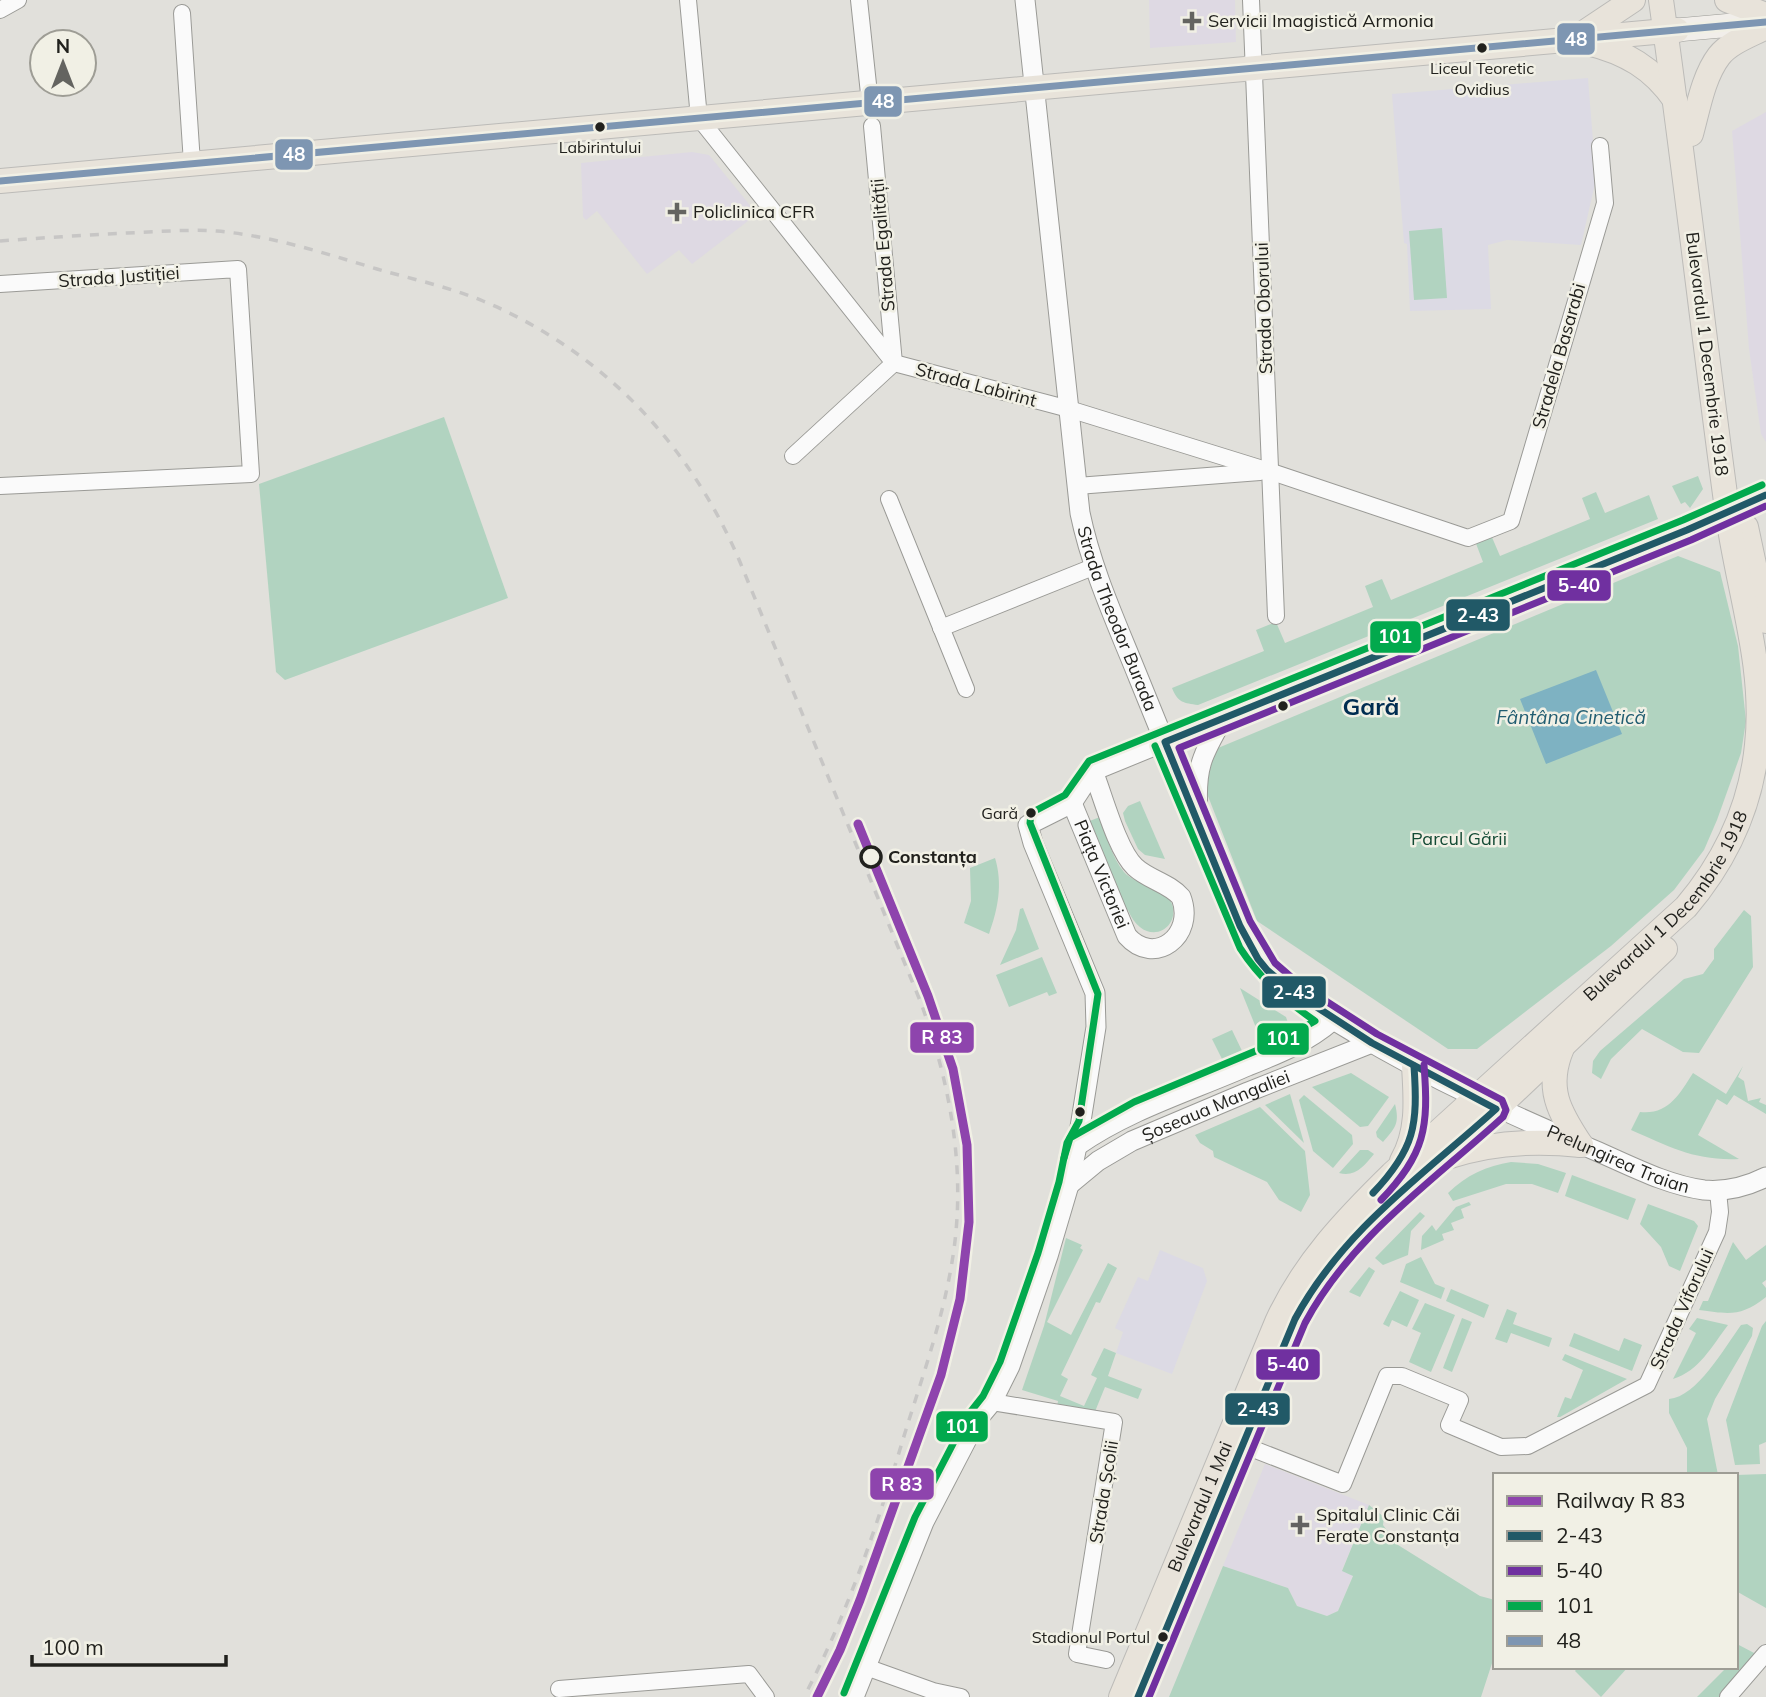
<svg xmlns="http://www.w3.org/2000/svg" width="1766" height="1697" viewBox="0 0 1766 1697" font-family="Mulish,sans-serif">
<rect width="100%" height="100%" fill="#e1e0db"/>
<g fill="#dcdae4">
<path d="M1588,78L1596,179L1581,245L1507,240L1488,245L1491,309L1410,311L1407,244L1404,243L1392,94Z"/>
<path d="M1160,1250L1203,1268L1207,1281L1172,1374L1116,1353L1123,1332L1115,1328L1138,1277L1148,1281Z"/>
</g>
<g fill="#ded9e3">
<path d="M1149,0H1235L1236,42L1150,48Z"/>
<path d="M1766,112V442L1761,434L1749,349L1732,131Z"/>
<path d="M692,152L709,155L757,214L692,264L679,250L647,274L597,211L586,220L583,217L581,163Z"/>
<path d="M1265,1464L1369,1505L1342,1570L1353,1575L1338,1611L1327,1616L1297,1606L1288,1588L1223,1566Z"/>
</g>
<g fill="#b1d3c0">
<path d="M1442,228L1447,298L1414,300L1409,231Z"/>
<path d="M444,417L508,598L285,680L276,672L259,484Z"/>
<path d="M1698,476L1703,489L1690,508L1685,502L1681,504L1672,486Z"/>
<path d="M1596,492L1605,513L1649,495L1658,519L1198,705C1184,703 1178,703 1172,688L1264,651L1256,630L1276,622L1285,643L1373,607L1365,586L1382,579L1391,600L1483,562L1475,541L1491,535L1500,556L1590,519L1582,498Z"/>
<path d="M1678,556L1720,572L1738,646L1746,721L1741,753L1717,820L1704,850L1674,890L1611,946L1477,1049H1448L1257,921L1204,786L1207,762L1218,748Z"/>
<path d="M1140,801L1165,859L1145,855L1138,849L1125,821L1123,813L1128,806Z"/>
<path d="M1100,817C1106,834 1112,858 1124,872C1136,886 1166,885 1172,904C1181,930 1144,949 1128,910L1124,909L1087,822Z"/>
<path d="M995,858C1003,884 998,909 989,934L964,923L971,901L970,868Z"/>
<path d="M1023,908L1039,949L1000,965L1016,930L1020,909Z"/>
<path d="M1744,910L1751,916L1753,967L1699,1053L1683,1052L1642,1029L1611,1059L1601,1079L1592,1073L1593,1061L1600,1051L1684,979L1703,974L1714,959V949Z"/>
<path d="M1042,957L1057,993L1049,996L1047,992L1009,1007L996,975Z"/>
<path d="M1240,988L1286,1017L1288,1023L1281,1032L1263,1045Z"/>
<path d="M1232,1030L1244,1055L1224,1063L1212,1039Z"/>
<path d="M1743,1066L1738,1077L1744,1081L1748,1101L1761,1098L1759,1102L1766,1105V1114L1734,1095L1727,1105L1717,1099L1698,1135L1739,1159C1695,1161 1670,1147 1631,1130L1640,1112C1668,1115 1679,1095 1693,1073L1726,1094Z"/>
<path d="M1351,1073L1389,1097L1368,1126L1360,1127L1312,1087Z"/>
<path d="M1290,1094L1304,1143L1265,1105Z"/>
<path d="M1304,1095L1352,1135L1353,1144L1333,1168L1313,1151L1299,1100Z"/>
<path d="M1395,1104C1400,1124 1395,1128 1383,1142L1377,1137L1376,1132Z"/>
<path d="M1260,1107L1305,1151L1310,1195L1301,1212L1279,1200L1267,1182L1214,1157L1213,1151L1200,1143L1195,1135Z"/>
<path d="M1360,1150H1368L1374,1154C1365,1165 1355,1178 1339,1173Z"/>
<path d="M1511,1162L1538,1164L1566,1173L1558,1193L1532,1184H1506L1453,1201L1448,1193C1466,1175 1487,1166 1511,1162Z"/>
<path d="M1572,1175L1636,1199L1628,1220L1565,1196Z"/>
<path d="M1469,1202L1471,1205L1461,1209L1464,1218L1451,1223L1454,1230L1442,1234L1444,1240L1421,1250L1422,1236L1432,1225L1436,1231L1456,1207Z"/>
<path d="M1648,1204L1694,1221L1698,1226L1680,1271L1669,1266L1661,1247L1640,1224Z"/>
<path d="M1420,1212L1425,1216L1411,1231L1408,1255L1383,1265L1375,1258Z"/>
<path d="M1066,1238L1082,1245L1080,1248L1083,1250L1047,1322L1071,1335L1108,1263L1117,1268L1100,1303L1096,1302L1061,1375L1068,1379L1060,1396L1084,1406L1097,1378L1091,1375L1104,1348L1116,1353L1108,1376L1142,1389L1138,1399L1105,1387L1094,1414L1057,1407L1058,1401L1022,1390L1044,1326Z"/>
<path d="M1733,1242L1746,1260L1766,1245V1280L1762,1283L1766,1288V1297C1741,1317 1729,1314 1699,1310L1703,1301H1708Z"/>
<path d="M1421,1257L1435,1284L1445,1288L1441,1299L1400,1282L1406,1264Z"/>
<path d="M1369,1267L1375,1271L1360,1297L1349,1292Z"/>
<path d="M1451,1289L1489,1305L1484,1318L1446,1301Z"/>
<path d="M1400,1291L1419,1300L1407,1327L1392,1320L1389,1327L1383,1324Z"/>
<path d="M1425,1303L1455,1315L1431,1372L1409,1362L1421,1333L1412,1329Z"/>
<path d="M1507,1309L1517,1313L1513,1324L1552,1338L1549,1347L1511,1333L1507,1343L1495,1339Z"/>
<path d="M1462,1318L1472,1322L1452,1372L1443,1368Z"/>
<path d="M1697,1318L1728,1325C1712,1346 1699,1371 1673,1379L1696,1333L1689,1329Z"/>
<path d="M1766,1321V1442L1759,1445L1760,1464L1735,1465L1726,1420L1762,1326Z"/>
<path d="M1747,1324L1753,1328L1752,1336L1715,1399L1707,1419L1718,1475H1687V1448L1669,1413V1399C1697,1397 1725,1347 1741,1325Z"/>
<path d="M1574,1333L1619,1351L1624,1338L1642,1345L1632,1371L1569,1346Z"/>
<path d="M1565,1354L1627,1379L1560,1417H1557L1565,1397L1571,1399L1583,1370L1562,1360Z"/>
<path d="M1766,1474V1608L1736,1591V1475Z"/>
<path d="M1369,1505L1384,1517L1383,1525L1398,1545L1480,1596L1495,1600V1654L1481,1697H1169L1223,1566L1288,1588L1297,1606L1327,1616L1338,1611L1353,1576L1342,1571Z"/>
<path d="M1737,1644L1756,1654L1719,1697H1697L1727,1667H1736Z"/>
<path d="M1578,1667H1628L1601,1697L1575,1671Z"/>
</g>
<path fill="#7eb2c2" d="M1596,670L1622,734L1546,764L1520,699Z"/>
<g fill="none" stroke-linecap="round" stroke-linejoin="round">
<g stroke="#9a9a96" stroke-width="18">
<g id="minor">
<path d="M688,0L699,118L894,363L1069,409L1269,471L1468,538L1511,521L1605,203L1600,146"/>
<path d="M859,0L870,103"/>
<path d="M1251,0L1276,616"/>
<path d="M0,10L18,0"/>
<path d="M182,13L192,163"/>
<path d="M0,284L238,269L251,474L0,486"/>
<path d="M793,456L894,363L872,126"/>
<path d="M1077,486L1260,472"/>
<path d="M889,499L966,689"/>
<path d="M941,628L1093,567"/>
<path d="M992,1402L1114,1422L1077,1654L1106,1660"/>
<path d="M1243,1445L1343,1484L1387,1376H1402L1460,1400L1449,1425L1501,1447L1528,1446L1647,1385L1717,1232L1720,1212L1718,1191"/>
<path d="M866,1667L933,1691L961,1697"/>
<path d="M559,1689L749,1674L766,1697"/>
<path d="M1728,1697L1766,1653"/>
</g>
</g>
<g stroke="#9a9a96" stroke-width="21">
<g id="tertiary">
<path id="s1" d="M1025,0L1080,513C1092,571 1117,624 1139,679C1172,761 1206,844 1240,926C1247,942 1255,958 1268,971C1292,996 1325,1015 1355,1033C1432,1079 1511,1115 1594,1150C1629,1165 1666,1185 1704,1190C1727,1192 1746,1187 1766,1177"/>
<path id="s2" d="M1072,803L1127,936C1154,967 1196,936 1181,897C1169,883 1149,880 1135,867C1117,850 1103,796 1093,771"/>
<path d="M1198,811C1195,768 1202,755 1223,719"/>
<path d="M1077,1146C1128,1110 1191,1091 1248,1066C1278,1054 1308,1042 1333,1020"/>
<path id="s3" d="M1069,1185L1098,1161L1132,1141L1248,1092L1372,1043"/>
<path d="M854,1697L924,1522L977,1420L992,1402L1010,1366L1048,1256L1069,1185L1077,1146L1096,1027L1095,993L1033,843L1028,825L1072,803L1093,771L1738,507"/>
</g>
</g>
<g stroke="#9a9a96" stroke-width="24">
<g id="secondary">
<path d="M1677,30L1766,22"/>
<path d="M1742,506L1766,495"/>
</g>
</g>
<g stroke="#bcbbb8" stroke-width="26">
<g id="primary">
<path d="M1727,0L1766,15"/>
<path d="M1579,36L1633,0"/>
<path d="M1588,43C1625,52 1653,68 1675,100"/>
<path d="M1691,134C1698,109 1703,77 1719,56C1730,42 1751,35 1766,27"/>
<path d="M0,181L1677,30"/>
<path d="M1746,527L1766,621"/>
<path d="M1562,1048C1545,1088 1559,1112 1581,1145"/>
<path d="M1447,1157C1491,1142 1535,1140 1581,1145"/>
<path d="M1402,1161C1419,1131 1416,1099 1414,1066"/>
<path d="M1364,1224L1496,1109L1665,949"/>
<path id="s4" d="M1121,1697L1277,1322C1304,1263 1346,1219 1392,1174L1686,907C1725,861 1751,806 1757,745C1766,665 1737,587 1727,509C1704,340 1685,169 1661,0"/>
</g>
</g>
<use href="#minor" stroke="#fafafa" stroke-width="16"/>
<use href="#tertiary" stroke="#fafafa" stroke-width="19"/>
<use href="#secondary" stroke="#f1eeea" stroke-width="23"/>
<use href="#primary" stroke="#e8e3da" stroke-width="24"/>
<path stroke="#c7c6c5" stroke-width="3.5" stroke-dasharray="9 9" stroke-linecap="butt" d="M0,241C42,238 85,235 127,233C157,232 187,229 217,231C272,236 324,253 377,269C412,279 449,287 483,301C602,351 690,444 740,562L921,1003C951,1086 967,1174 952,1262C942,1324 919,1386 901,1446C875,1532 846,1617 804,1697"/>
<g stroke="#f1f0e5" stroke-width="12">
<g id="bus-1">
<path d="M1373,1193C1415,1149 1418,1125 1414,1066"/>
<path d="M1138,1697L1295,1319C1343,1230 1423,1175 1496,1109L1372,1043L1292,991L1267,970L1258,959L1240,926L1165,742L1687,530L1766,495"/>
</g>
</g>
<g stroke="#f1f0e5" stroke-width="12">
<g id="bus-2">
<path d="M1381,1200C1425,1154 1429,1128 1424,1065"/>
<path d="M1149,1697L1305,1323C1351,1237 1432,1182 1503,1117L1506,1110L1502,1100L1377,1034L1298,983L1275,963L1250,921L1179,748L1691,540L1766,506"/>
</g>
</g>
<g stroke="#f1f0e5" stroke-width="12">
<g id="bus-3">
<path d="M1064,1158L1070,1138L1134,1102L1277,1042L1315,1021C1285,1000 1260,979 1240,948L1155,746"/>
<path d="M844,1693L915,1517L968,1415L983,1396L1000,1362L1038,1253L1059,1182L1067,1143L1079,1121L1098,994L1030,823L1031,813L1065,795L1089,761L1683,520L1762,485"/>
</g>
</g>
<g stroke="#f1f0e5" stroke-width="12">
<path id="bus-4" d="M0,181L1766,22"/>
</g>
<use href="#bus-1" stroke="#215967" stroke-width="7"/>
<use href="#bus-2" stroke="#7030a0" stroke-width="7"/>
<use href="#bus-3" stroke="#02a94d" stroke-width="7"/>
<use href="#bus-4" stroke="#7e96b2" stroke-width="7"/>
<g stroke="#f1f0e5" stroke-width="14">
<path id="rail-1" d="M817,1697L840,1650L860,1600L941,1375L960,1299L969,1222L967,1145L953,1069L928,996L858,824"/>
</g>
<use href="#rail-1" stroke="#8e44ad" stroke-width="9"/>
</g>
<g fill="#646460" stroke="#f1f0e5" stroke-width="2.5">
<path d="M1188.5 10.5h7v7h7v7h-7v7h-7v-7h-7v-7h7z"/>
<path d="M673.5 201.5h7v7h7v7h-7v7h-7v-7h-7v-7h7z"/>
<path d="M1296.5 1514.5h7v7h7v7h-7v7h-7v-7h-7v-7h7z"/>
</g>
<g fill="#21211d" stroke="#f1f0e5" stroke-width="2.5">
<circle cx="1482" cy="48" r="6"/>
<circle cx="600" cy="127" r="6"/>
<circle cx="1283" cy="706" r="6"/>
<circle cx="1031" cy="813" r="6"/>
<circle cx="1080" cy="1112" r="6"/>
<circle cx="1163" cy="1637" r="6"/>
</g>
<circle fill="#f1f0e5" stroke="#21211d" stroke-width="3.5" cx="871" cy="857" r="10"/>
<g text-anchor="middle" stroke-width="5" stroke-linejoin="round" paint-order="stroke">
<g font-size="16" fill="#21211d" stroke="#f1f0e5">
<text x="1482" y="74">Liceul Teoretic<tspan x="1482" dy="21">Ovidius</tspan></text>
<text x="600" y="153">Labirintului</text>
<text x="1018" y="819" text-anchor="end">Gară</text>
<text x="1150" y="1643" text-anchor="end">Stadionul Portul</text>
</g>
<g font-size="18" fill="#21211d" stroke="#f1f0e5" text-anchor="start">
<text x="1208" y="27">Servicii Imagistică Armonia</text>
<text x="693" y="218">Policlinica CFR</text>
<text x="1316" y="1521">Spitalul Clinic Căi<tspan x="1316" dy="21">Ferate Constanța</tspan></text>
</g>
<g font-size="18" fill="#21211d" stroke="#f1f0e5">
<text transform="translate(883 245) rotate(-95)" y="6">Strada Egalității</text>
<text transform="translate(119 277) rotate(-4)" y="6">Strada Justiției</text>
<text transform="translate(1264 308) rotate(-92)" y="6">Strada Oborului</text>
<text transform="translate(1707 354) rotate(83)" y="6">Bulevardul 1 Decembrie 1918</text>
<text transform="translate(1559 356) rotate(-74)" y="6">Stradela Basarabi</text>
<text transform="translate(976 385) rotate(15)" y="6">Strada Labirint</text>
<text dy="6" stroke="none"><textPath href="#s1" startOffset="628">Strada Theodor Burada</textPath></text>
<text dy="6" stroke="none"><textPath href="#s2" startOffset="77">Piața Victoriei</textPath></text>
<text dy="6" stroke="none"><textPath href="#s4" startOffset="980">Bulevardul 1 Decembrie 1918</textPath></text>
<text dy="6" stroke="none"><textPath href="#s3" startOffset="168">Șoseaua Mangaliei</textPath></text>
<text dy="6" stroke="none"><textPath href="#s1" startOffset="1412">Prelungirea Traian</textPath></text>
<text transform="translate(1682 1309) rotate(-66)" y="6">Strada Viforului</text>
<text transform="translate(1104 1492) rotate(-81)" y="6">Strada Școlii</text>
<text dy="6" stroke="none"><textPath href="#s4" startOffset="206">Bulevardul 1 Mai</textPath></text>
</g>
<g font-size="18" fill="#134a34" stroke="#f1f0e5">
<text x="1459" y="845">Parcul Gării</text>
</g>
<g font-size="18" font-weight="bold" fill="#21211d" stroke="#f1f0e5" text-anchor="start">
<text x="888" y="863">Constanța</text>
</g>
<g font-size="19" font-style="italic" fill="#215d71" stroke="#f1f0e5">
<text x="1571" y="724">Fântâna Cinetică</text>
</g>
<g font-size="24" font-weight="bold" fill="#002d51" stroke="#f1f0e5">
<text x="1371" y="715">Gară</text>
</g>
</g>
<g stroke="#f1f0e5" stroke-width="2.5">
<rect x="1556" y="22" width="40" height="34" rx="7" fill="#7e96b2"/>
<rect x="863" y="85" width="40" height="33" rx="7" fill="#7e96b2"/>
<rect x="274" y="138" width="40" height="33" rx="7" fill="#7e96b2"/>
<rect x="1546" y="569" width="66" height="33" rx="7" fill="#7030a0"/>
<rect x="1445" y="598" width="66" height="34" rx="7" fill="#215967"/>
<rect x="1369" y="620" width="53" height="34" rx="7" fill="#02a94d"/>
<rect x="1261" y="975" width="66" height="34" rx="7" fill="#215967"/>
<rect x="909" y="1021" width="66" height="33" rx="7" fill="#8e44ad"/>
<rect x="1256" y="1022" width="54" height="34" rx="7" fill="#02a94d"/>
<rect x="1255" y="1348" width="66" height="33" rx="7" fill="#7030a0"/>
<rect x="1224" y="1392" width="67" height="34" rx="7" fill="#215967"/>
<rect x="935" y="1410" width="54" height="33" rx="7" fill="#02a94d"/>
<rect x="869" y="1467" width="66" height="34" rx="7" fill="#8e44ad"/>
</g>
<g font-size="19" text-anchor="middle" font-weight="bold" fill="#fff">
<text x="1576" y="46">48</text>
<text x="883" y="108">48</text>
<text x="294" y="161">48</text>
<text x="1579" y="592">5-40</text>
<text x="1478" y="622">2-43</text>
<text x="1395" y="643">101</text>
<text x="1294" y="999">2-43</text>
<text x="942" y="1044">R 83</text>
<text x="1283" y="1045">101</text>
<text x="1288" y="1371">5-40</text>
<text x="1258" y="1416">2-43</text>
<text x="962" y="1433">101</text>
<text x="902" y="1491">R 83</text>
</g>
<rect x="1493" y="1473" width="245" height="196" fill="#f1f0e5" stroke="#9e9d95" stroke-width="2"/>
<rect x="1507" y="1496" width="35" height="10" fill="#8e44ad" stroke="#9e9d95" stroke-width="2"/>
<text x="1556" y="1508" font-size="21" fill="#21211d">Railway R 83</text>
<rect x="1507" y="1531" width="35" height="10" fill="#215967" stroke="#9e9d95" stroke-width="2"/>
<text x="1556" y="1543" font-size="21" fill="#21211d">2-43</text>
<rect x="1507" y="1566" width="35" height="10" fill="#7030a0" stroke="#9e9d95" stroke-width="2"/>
<text x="1556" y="1578" font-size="21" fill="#21211d">5-40</text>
<rect x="1507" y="1601" width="35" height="10" fill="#02a94d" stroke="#9e9d95" stroke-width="2"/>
<text x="1556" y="1613" font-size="21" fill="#21211d">101</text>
<rect x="1507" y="1636" width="35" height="10" fill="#7e96b2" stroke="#9e9d95" stroke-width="2"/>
<text x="1556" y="1648" font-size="21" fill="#21211d">48</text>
<g transform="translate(63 63)"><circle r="33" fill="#f1f0e5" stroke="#9e9d95" stroke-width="2"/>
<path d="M0-5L12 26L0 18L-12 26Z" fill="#646460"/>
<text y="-10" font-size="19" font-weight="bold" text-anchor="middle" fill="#21211d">N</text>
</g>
<path d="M32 1655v10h194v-10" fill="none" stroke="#21211d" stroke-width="3.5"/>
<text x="42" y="1655" font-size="21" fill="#21211d" stroke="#f1f0e5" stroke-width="5" paint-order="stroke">100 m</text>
</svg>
